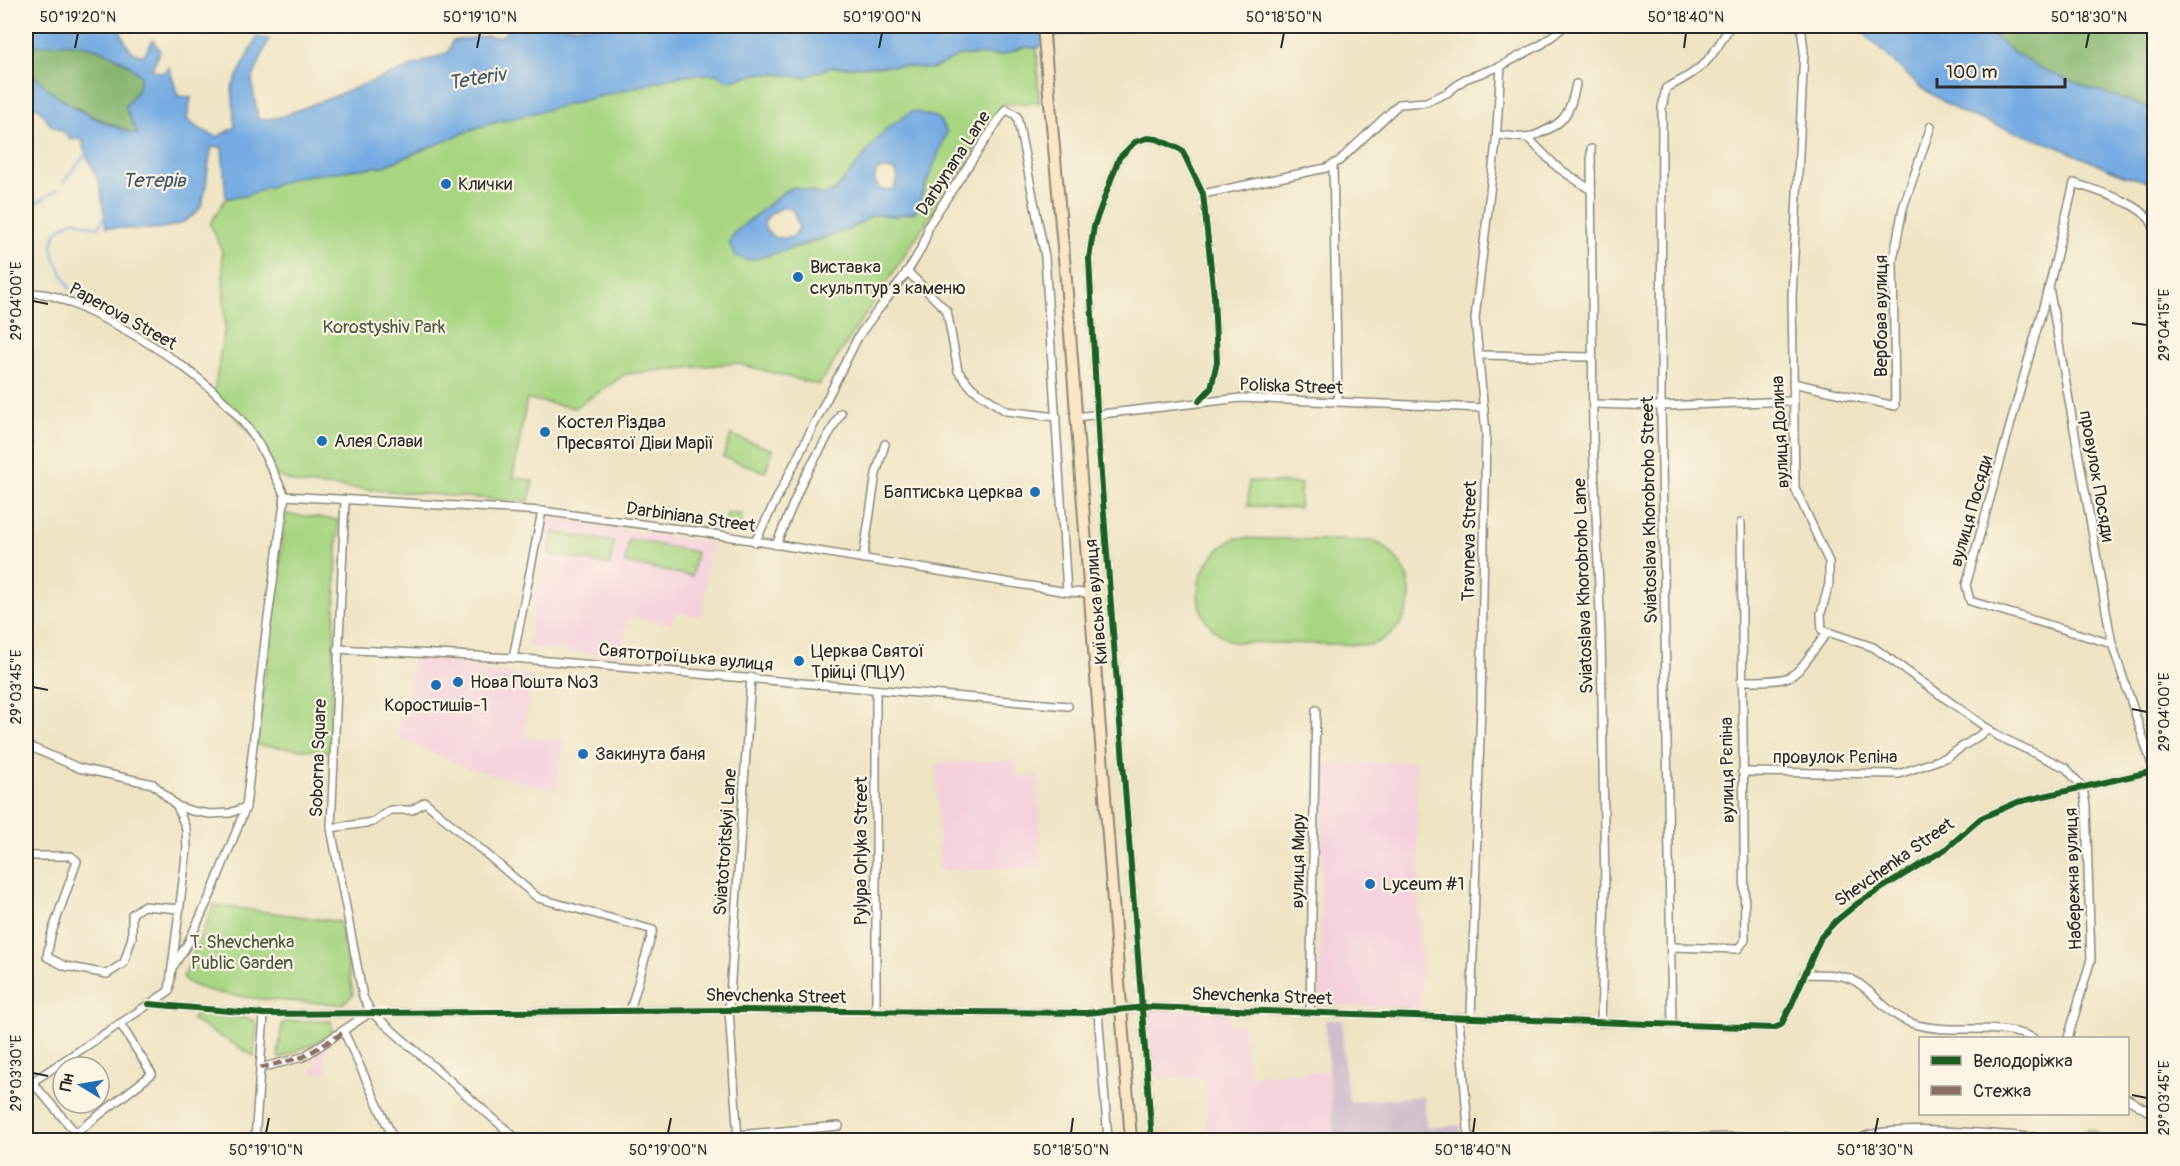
<svg xmlns="http://www.w3.org/2000/svg" width="2180" height="1166" viewBox="0 0 2180 1166" font-family="Pangolin,sans-serif">
<rect width="100%" height="100%" fill="#fcf5e5"/>
<filter id="ink" filterUnits="userSpaceOnUse"><feTurbulence type="fractalNoise" baseFrequency=".0167" numOctaves="2"/><feDisplacementMap in="SourceGraphic" scale="12" xChannelSelector="R" yChannelSelector="G"/><feConvolveMatrix kernelMatrix="1 2 1 2 8 2 1 2 1" color-interpolation-filters="sRGB"/></filter>
<filter id="wash" filterUnits="userSpaceOnUse"><feTurbulence type="fractalNoise" baseFrequency=".008" numOctaves="4" result="noise"/><feDisplacementMap in="SourceGraphic" scale="24" xChannelSelector="R" yChannelSelector="G"/><feGaussianBlur stdDeviation="1.35" result="paint"/><feColorMatrix in="noise" values="0 0 0 0 0 0 0 0 0 0 0 0 0 0 0 0 0 1.4 0 .05"/><feComposite in="paint" operator="in"/></filter>
<g filter="url(#wash)">
<rect width="100%" height="100%" fill="#eee4c4"/>
<g fill="#f4cfdc">
<path d="M550,518L711,543L702,616L676,613L671,624L628,617L622,657L527,647Z"/>
<path d="M411,658L477,661L484,665V672L531,676L524,736L564,741L557,791L467,768L398,737V716H408Z"/>
<path d="M1015,760L1016,777L1038,776L1042,867L940,871L936,763Z"/>
<path d="M1416,761L1422,1008L1319,1005L1323,764Z"/>
<path d="M1149,1009L1228,1013L1230,1025L1243,1024L1248,1075L1328,1071L1334,1140H1205V1078H1149L1144,1014Z"/>
<path d="M325,1047L328,1052L322,1055L328,1071L314,1075L311,1068L316,1067L314,1054Z"/>
</g>
<path fill="#d0bdcc" d="M1325,1020H1343V1052L1349,1102L1424,1096L1427,1128L1460,1125L1461,1140H1334Z"/>
<g fill="#a8d582" stroke="#6a8056" stroke-width="1.5" fill-rule="evenodd">
<path d="M1024,47L1037,48L1039,103L1004,104L819,385L736,363L626,374L575,408L527,399L513,477L533,481L529,502L299,484L275,475L257,441L214,392L225,326L222,250L210,224L226,198L245,196L296,177L384,166L478,127L684,75L717,74L727,81L762,73L805,77L831,67L903,66L932,69L961,55H1001ZM886,129L927,178L915,212L896,216L873,215L850,229L809,244L747,260L734,233L785,191L795,187L821,195L835,191Z"/>
<path d="M731,435L773,450L765,472L723,457Z"/>
<path d="M1249,481L1301,484L1299,508L1248,506Z"/>
<path d="M727,513L742,514L741,531L725,530Z"/>
<path d="M286,514L338,520L330,752L256,745Z"/>
<path d="M553,532L614,542L610,565L549,554Z"/>
<path d="M1236,538L1374,541C1422,566 1423,625 1371,645L1233,642C1182,619 1190,561 1236,538Z"/>
<path d="M629,539L696,552L692,576L625,563Z"/>
<path d="M214,905L340,922L353,995L342,1004C310,1002 201,1000 183,978Z"/>
<path d="M197,1009L253,1020L257,1026L254,1056L192,1020Z"/>
<path d="M287,1021H331L333,1035L281,1058L278,1057L282,1024Z"/>
<path d="M2089,1128L2109,1140H2076Z"/>
</g>
<g fill="#86b670" stroke="#58704e" stroke-width="1.5">
<path d="M1985,26H2154V109C2101,92 2020,71 1985,26Z"/>
<path d="M57,41C89,44 117,53 141,76L137,91L125,107L138,135C113,126 32,92 26,64C24,57 29,52 32,47Z"/>
</g>
<g fill="#74abe2" stroke="#506b86" stroke-width="1.5" fill-rule="evenodd">
<path d="M26,26H118C124,38 128,56 144,55L153,40L160,50L152,70L163,73L169,67L178,96L191,97L187,119L198,128L217,137L235,127L232,87L257,37L269,39L252,80L258,120L280,117L449,52L452,41L485,36L500,37L513,27L522,29L526,26H1158L1056,36L1037,48L1024,47L1002,55H961L932,69L903,66L831,67L805,77L762,73L727,81L717,74L684,75L478,127L384,166L296,177L245,196L226,198L222,147H212C207,161 207,195 201,206C183,236 135,229 106,227L100,185L83,147L84,142L78,139L70,140L67,134L51,126L39,108H26V64C51,102 97,121 138,135L125,107L137,91L141,76C111,46 72,38 32,47L26,63Z"/>
<path d="M1856,26H1985C2020,71 2101,92 2154,109V183L2123,175L2053,145L1962,113L1920,87Z"/>
<path d="M912,111L938,118L947,132L915,212L896,216L873,215L850,229L763,257L747,260L735,256L729,243L734,233L785,191L795,187L821,195L835,191L886,129ZM883,168L895,171L898,177L894,189L881,190C874,184 874,179 876,171ZM784,207L793,210L799,228L793,237C779,240 766,238 764,222L770,214Z"/>
</g>
<g fill="none" stroke-linecap="round" stroke-linejoin="round">
<g stroke="#74abe2" stroke-width="2">
<path d="M63,182L88,152"/>
<path d="M26,210L58,189"/>
<path d="M70,289C57,261 36,238 74,220L98,228L106,213"/>
</g>
</g>
</g>
<g filter="url(#ink)">
<g fill="none" stroke-linecap="round" stroke-linejoin="round">
<g stroke="#8c8878" stroke-width="10">
<g id="street">
<path d="M1801,26L1804,51L1792,297L1795,488L1829,562V584L1821,613L1822,630L1873,647L1998,736L2066,768L2083,788L2086,806L2091,959L2068,1038"/>
<path d="M1576,84C1569,119 1562,125 1528,138L1557,167L1591,190"/>
<path d="M1497,135L1528,138"/>
<path d="M1591,149L1593,439L1601,637L1605,888L1601,1023"/>
<path d="M1333,164L1338,401"/>
<path d="M1203,194L1326,168L1339,161L1399,104L1426,102L1447,93L1465,79L1501,66L1542,44L1565,26"/>
<path d="M907,271L947,311L958,371L972,388L1006,411L1057,417"/>
<path d="M2048,289L1966,585L1970,601L2112,644"/>
<path d="M26,293C55,292 67,302 94,314C152,341 224,388 258,443C268,460 276,478 285,496"/>
<path d="M1479,355L1592,357"/>
<path d="M1793,383L1895,406L1893,260L1903,208L1931,126"/>
<path d="M1593,404L1661,406L1793,401"/>
<path d="M1075,417L1241,398L1484,408"/>
<path d="M26,445L29,442"/>
<path d="M285,496L542,511L701,532L1067,592L1089,593"/>
<path d="M345,500L331,828L363,997L371,1012L518,1140"/>
<path d="M755,542L857,339C875,309 926,259 928,226L1006,109L1017,116L1045,257L1067,592"/>
<path d="M776,545L803,480L841,413"/>
<path d="M863,559L876,474L885,444"/>
<path d="M337,649L513,658L1068,706"/>
<path d="M513,658L542,511"/>
<path d="M1741,681C1804,682 1791,677 1828,632"/>
<path d="M876,690V1012"/>
<path d="M26,745L79,768L153,784L177,806L192,811L210,814L230,813L246,807"/>
<path d="M2154,771L2112,644L2049,287L2074,183C2096,191 2149,204 2154,229"/>
<path d="M1742,772L1899,774L1947,757L1989,729"/>
<path d="M331,828L373,822L390,810H412L425,802L538,898L653,930L630,1011"/>
<path d="M26,856H71L77,861L51,935L47,957L65,966L107,974L124,963L132,937V914L143,906L180,909"/>
<path d="M1672,947L1738,949L1745,940L1741,523"/>
<path d="M174,965L187,945L211,894L246,807L266,632L285,496"/>
<path d="M1804,974C1821,975 1843,972 1858,983C1878,996 1889,1016 1914,1024C1950,1035 2000,1022 2033,1038"/>
<path d="M149,1004L264,1014L729,1010L1086,1013L1146,1007L1774,1028L1781,1025L1791,1006L1821,937L1836,921L1858,903L1947,848L1981,818L2018,802L2154,771"/>
<path d="M1098,1012L1108,1140"/>
<path d="M1310,1012L1316,710"/>
<path d="M1459,1018L1469,1140"/>
<path d="M1471,1018L1481,703L1486,433L1475,318L1496,142L1501,66"/>
<path d="M1672,1025L1661,406L1662,108L1666,88C1702,71 1711,60 1730,26"/>
<path d="M344,1032L394,1140"/>
<path d="M260,1068L303,1057L371,1012"/>
<path d="M32,1082L76,1133L152,1074L121,1025"/>
<path d="M26,1086L169,991L187,849L186,829L177,806"/>
<path d="M2128,1099L2154,1115"/>
<path d="M737,1135L839,1126"/>
<path d="M255,1140L264,1014"/>
<path d="M738,1140L729,1010L751,677"/>
<path d="M1152,1140L1099,449L1089,259L1094,226L1119,158L1135,142L1147,138L1157,139L1182,150L1203,194L1214,296L1217,362L1211,388L1199,401"/>
<path d="M1599,1140L1785,1136"/>
<path d="M1859,1140C1874,1122 2004,1135 2033,1137"/>
</g>
</g>
<g stroke="#8c8878" stroke-width="14">
<path id="secondary" d="M1043,26L1066,280L1131,1140"/>
</g>
<use href="#street" stroke="#fff" stroke-width="7"/>
<use href="#secondary" stroke="#fce5c4" stroke-width="10"/>
<path stroke="#8d6e63" stroke-width="4.5" stroke-dasharray="9 4.5" stroke-linecap="butt" d="M260,1068L303,1057L344,1032"/>
<g stroke="#fcf5e5" stroke-width="10">
<g id="cycleway">
<path d="M149,1004L264,1014L729,1010L1086,1013L1146,1007L1774,1028L1781,1025L1791,1006L1821,937L1836,921L1858,903L1947,848L1981,818L2018,802L2154,771"/>
<path d="M1152,1140L1099,449L1089,259L1094,226L1119,158L1135,142L1147,138L1157,139L1182,150L1203,194L1214,296L1217,362L1211,388L1199,401"/>
</g>
</g>
<use href="#cycleway" stroke="#1b5e20" stroke-width="6"/>
</g>
</g>
<path fill="none" stroke="#2b2b2b" stroke-width="2" d="M75,48L78,33M477,48L480,33M879,48L882,33M1281,48L1284,33M1684,48L1686,33M2086,48L2089,33M33,301L48,304M2132,323L2147,325M33,687L48,690M2132,709L2147,712M33,1073L48,1076M2132,1095L2147,1098M266,1133L269,1118M668,1133L671,1118M1071,1133L1073,1118M1473,1133L1475,1118M1875,1133L1878,1118"/>
<g fill="#1f6fb2" stroke="#fcf5e5" stroke-width="2">
<circle cx="446" cy="184" r="6"/>
<circle cx="798" cy="277" r="6"/>
<circle cx="545" cy="432" r="6"/>
<circle cx="322" cy="441" r="6"/>
<circle cx="1035" cy="492" r="6"/>
<circle cx="799" cy="661" r="6"/>
<circle cx="458" cy="682" r="6"/>
<circle cx="436" cy="685" r="6"/>
<circle cx="583" cy="754" r="6"/>
<circle cx="1370" cy="884" r="6"/>
</g>
<g text-anchor="middle" stroke-width="4.5" stroke-linejoin="round" paint-order="stroke">
<g font-size="18" fill="#2b2b2b" stroke="#fcf5e5">
<text transform="translate(953 163) rotate(-57)" y="6">Darbynana Lane</text>
<text transform="translate(123 316) rotate(29)" y="6">Paperova Street</text>
<text transform="translate(1881 316) rotate(-90)" y="6">Вербова вулиця</text>
<text transform="translate(1291 386) rotate(2)" y="6">Poliska Street</text>
<text transform="translate(1780 432) rotate(-93)" y="6">вулиця Долина</text>
<text transform="translate(2097 476) rotate(80)" y="6">провулок Посяди</text>
<text transform="translate(1649 510) rotate(-91)" y="6">Sviatoslava Khorobroho Street</text>
<text transform="translate(1971 511) rotate(-74)" y="6">вулиця Посяди</text>
<text transform="translate(691 517) rotate(8)" y="6">Darbiniana Street</text>
<text transform="translate(1469 541) rotate(-89)" y="6">Travneva Street</text>
<text transform="translate(1583 586) rotate(-92)" y="6">Sviatoslava Khorobroho Lane</text>
<text transform="translate(1096 602) rotate(-95)" y="6">Київська вулиця</text>
<text transform="translate(686 657) rotate(5)" y="6">Святотроїцька вулиця</text>
<text x="1835" y="763">провулок Рєпіна</text>
<text transform="translate(318 758) rotate(-88)" y="6">Soborna Square</text>
<text transform="translate(1727 770) rotate(-91)" y="6">вулиця Рєпіна</text>
<text transform="translate(725 842) rotate(-86)" y="6">Sviatotroitskyi Lane</text>
<text transform="translate(861 851) rotate(-90)" y="6">Pylypa Orlyka Street</text>
<text transform="translate(1298 861) rotate(-89)" y="6">вулиця Миру</text>
<text transform="translate(1894 862) rotate(-35)" y="6">Shevchenka Street</text>
<text transform="translate(2073 879) rotate(-92)" y="6">Набережна вулиця</text>
<text transform="translate(776 996) rotate(1)" y="6">Shevchenka Street</text>
<text transform="translate(1262 996) rotate(2)" y="6">Shevchenka Street</text>
</g>
<g font-size="18" fill="#2b2b2b" stroke="#fcf5e5" text-anchor="start">
<text x="458" y="190">Клички</text>
<text x="810" y="273">Виставка<tspan x="810" dy="21">скульптур з каменю</tspan></text>
<text x="557" y="428">Костел Різдва<tspan x="557" dy="21">Пресвятої Діви Марії</tspan></text>
<text x="334" y="447">Алея Слави</text>
<text x="1023" y="498" text-anchor="end">Баптиська церква</text>
<text x="811" y="657">Церква Святої<tspan x="811" dy="21">Трійці (ПЦУ)</tspan></text>
<text x="470" y="688">Нова Пошта №3</text>
<text x="436" y="711" text-anchor="middle">Коростишів-1</text>
<text x="595" y="760">Закинута баня</text>
<text x="1382" y="890">Lyceum #1</text>
</g>
<g font-size="18" fill="#4a5641" stroke="#fcf5e5">
<text x="384" y="333">Korostyshiv Park</text>
<text x="242" y="948">T. Shevchenka<tspan x="242" dy="21">Public Garden</tspan></text>
</g>
<g font-size="20" font-style="italic" fill="#45586b" stroke="#fcf5e5">
<text transform="translate(477 78) rotate(-9)" y="7">Teteriv</text>
<text x="154" y="187">Тетерів</text>
</g>
</g>
<rect width="2180" height="1166" fill="none" stroke="#fcf5e5" stroke-width="66"/>
<rect x="1919" y="1037" width="210" height="78" fill="#fcf5e5" stroke="#a8a49b" stroke-width="1.5"/>
<rect x="1931" y="1056" width="30" height="9" fill="#1b5e20" stroke="#a8a49b" stroke-width="1.5"/>
<text x="1973" y="1067" font-size="18" fill="#2b2b2b">Велодоріжка</text>
<rect x="1931" y="1086" width="30" height="9" fill="#8d6e63" stroke="#a8a49b" stroke-width="1.5"/>
<text x="1973" y="1097" font-size="18" fill="#2b2b2b">Стежка</text>
<g transform="translate(81 1085) rotate(281)"><circle r="28" fill="#fcf5e5" stroke="#a8a49b" stroke-width="1.5"/>
<path d="M0-4.5L10 22L0 15L-10 22Z" fill="#1f6fb2"/>
<text y="-9" font-size="16" font-weight="bold" text-anchor="middle" fill="#2b2b2b">Пн</text>
</g>
<path d="M1937 78v9h128v-9" fill="none" stroke="#2b2b2b" stroke-width="3"/>
<text x="1946" y="78" font-size="18" fill="#2b2b2b" stroke="#fcf5e5" stroke-width="4.5" paint-order="stroke">100 m</text>
<rect x="33" y="33" width="2114" height="1100" fill="none" stroke="#2b2b2b" stroke-width="2"/>
<g font-size="15" text-anchor="middle" fill="#2b2b2b">
<text x="78" y="22">50°19'20"N</text>
<text x="480" y="22">50°19'10"N</text>
<text x="882" y="22">50°19'00"N</text>
<text x="1284" y="22">50°18'50"N</text>
<text x="1686" y="22">50°18'40"N</text>
<text x="2089" y="22">50°18'30"N</text>
<text transform="translate(16 301) rotate(-90)" y="5">29°04'00"E</text>
<text transform="translate(2164 325) rotate(-90)" y="5">29°04'15"E</text>
<text transform="translate(16 687) rotate(-90)" y="5">29°03'45"E</text>
<text transform="translate(2164 712) rotate(-90)" y="5">29°04'00"E</text>
<text transform="translate(16 1073) rotate(-90)" y="5">29°03'30"E</text>
<text transform="translate(2164 1098) rotate(-90)" y="5">29°03'45"E</text>
<text x="266" y="1155">50°19'10"N</text>
<text x="668" y="1155">50°19'00"N</text>
<text x="1071" y="1155">50°18'50"N</text>
<text x="1473" y="1155">50°18'40"N</text>
<text x="1875" y="1155">50°18'30"N</text>
</g>
</svg>
